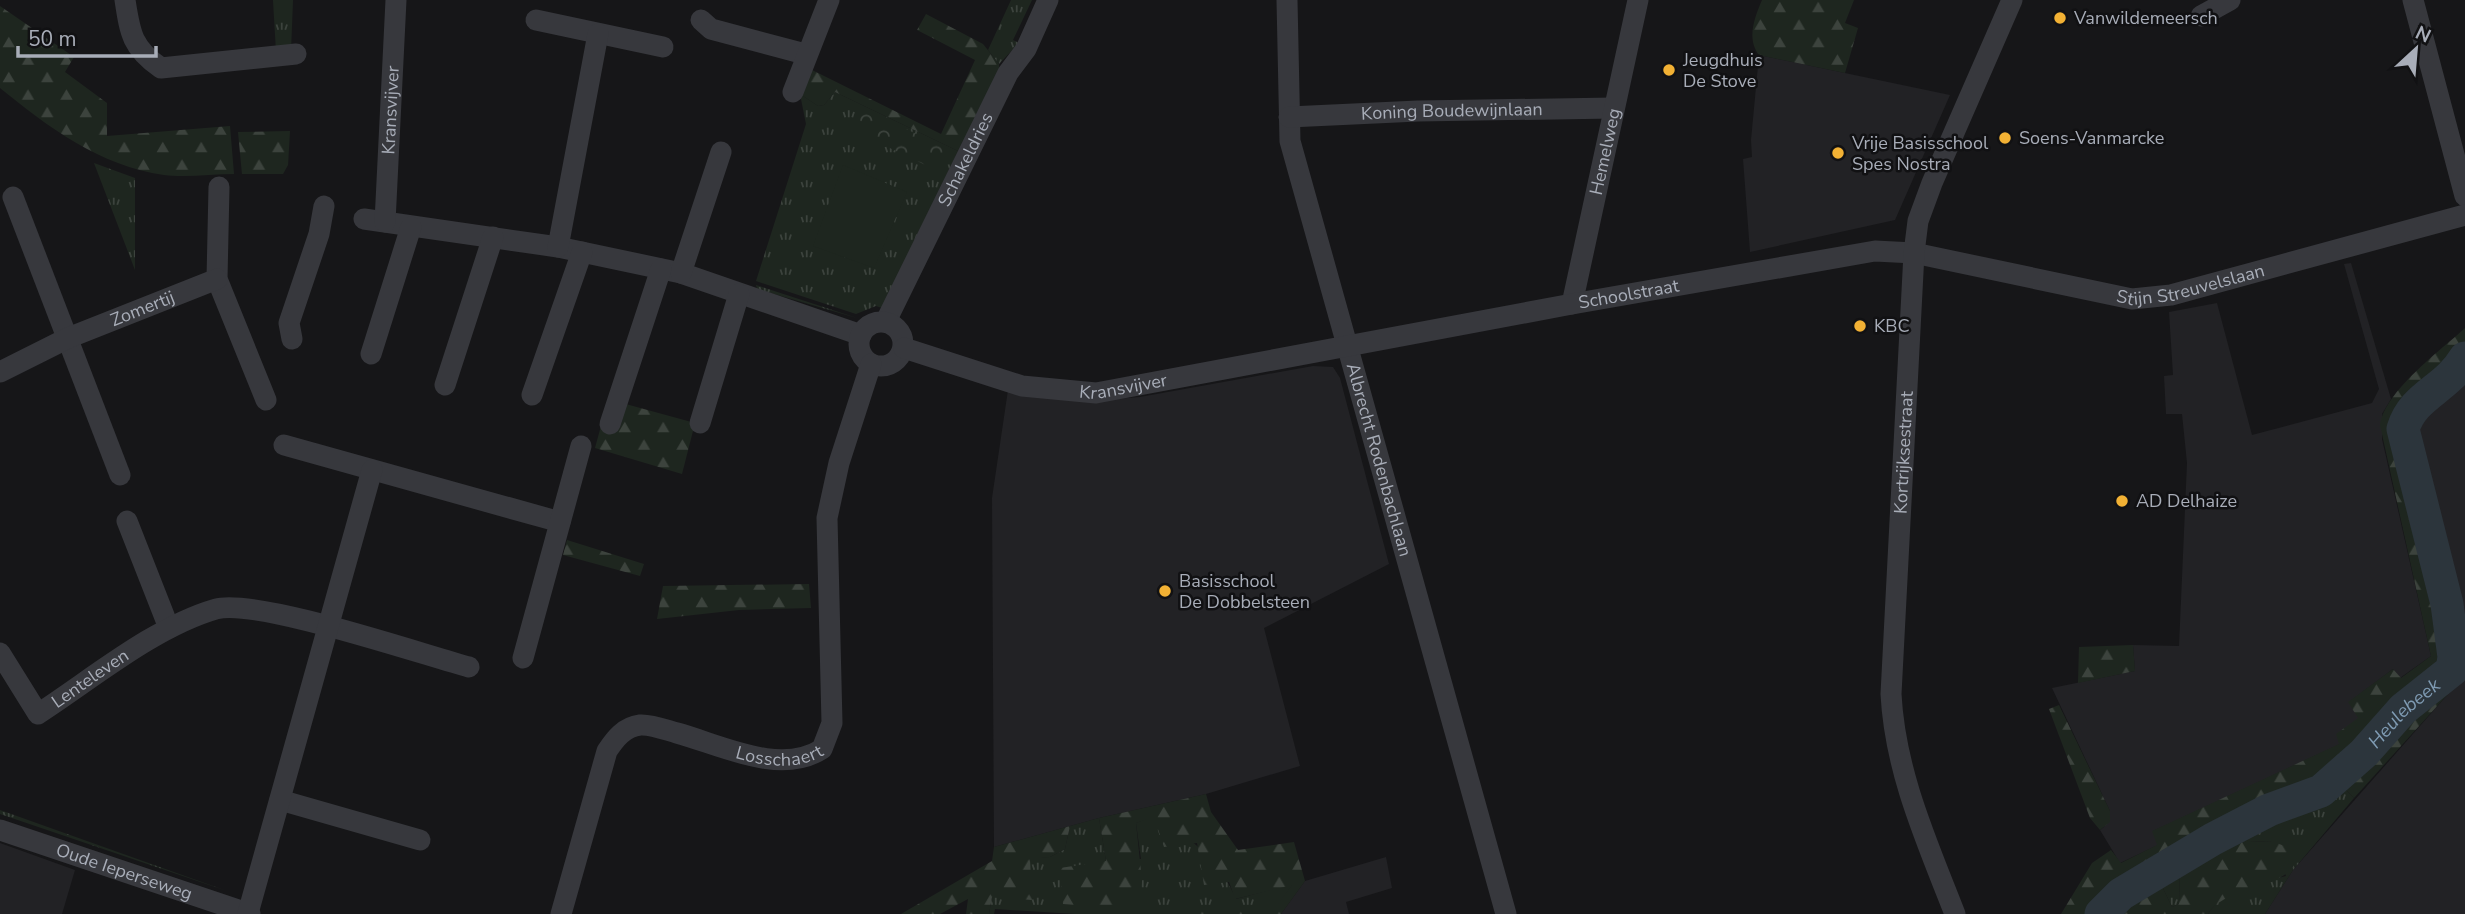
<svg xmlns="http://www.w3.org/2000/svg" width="2465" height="914" viewBox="0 0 2465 914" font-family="'Nunito Sans',sans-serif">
<defs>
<pattern id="grass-tufts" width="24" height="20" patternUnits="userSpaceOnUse" patternTransform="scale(1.75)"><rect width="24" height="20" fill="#1e261f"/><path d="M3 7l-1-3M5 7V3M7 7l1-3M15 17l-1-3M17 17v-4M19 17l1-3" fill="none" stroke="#3c433d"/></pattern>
<pattern id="forest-firs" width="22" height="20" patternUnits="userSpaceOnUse" patternTransform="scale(1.75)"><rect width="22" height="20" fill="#1e261f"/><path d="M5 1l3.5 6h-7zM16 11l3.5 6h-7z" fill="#3c433d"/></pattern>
<pattern id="park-crowns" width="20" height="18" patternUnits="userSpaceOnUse" patternTransform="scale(1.75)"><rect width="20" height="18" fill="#1e261f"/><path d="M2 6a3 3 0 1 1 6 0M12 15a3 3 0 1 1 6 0" fill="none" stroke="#3c433d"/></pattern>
</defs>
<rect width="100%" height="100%" fill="#161618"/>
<g fill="#222225">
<path d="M1759,55L1950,95L1895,220L1750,252L1743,159L1752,157L1751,140Z"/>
<path d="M2351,263L2391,399L2382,414V439L2431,656L2400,678L2393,669L2349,702L2359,718L2340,744L2153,831L2158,845L2120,863L2100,830L2104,827L2110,811L2052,688L2135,671L2133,645L2179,646L2187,463L2182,414H2166L2164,376L2173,375L2169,312L2217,303L2252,435L2372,403L2379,389L2344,264Z"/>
<path d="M1313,366L1333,367L1340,378L1389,564L1264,628L1300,766L1206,794L1099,818L994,847L992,498L1008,390L1091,401L1140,397Z"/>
<path d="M2465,383V635L2435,527L2417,430L2421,418Z"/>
<path d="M2465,668V914H2265L2293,870L2449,693Z"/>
<path d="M0,843L75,870L62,914H0Z"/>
<path d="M1386,857L1392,888L1346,902L1349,914H1281L1305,881Z"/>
</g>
<g fill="url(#grass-tufts)">
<path d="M273,0H293L291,50L276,51Z"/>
<path d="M1011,0H1032L1013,40L1019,43L999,64L988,50Z"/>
<path d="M835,92L958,151L882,308L876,306L856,314L756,281L806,124L800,94L818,106L824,105Z"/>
<path d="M94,163L135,178V270Z"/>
<path d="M756,285L857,318L757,289Z"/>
<path d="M2342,786L2354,798L2293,870L2265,914H2208C2221,892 2262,882 2286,876L2273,842L2224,840Z"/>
<path d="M0,810L227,891L0,814Z"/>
<path d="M1154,816C1191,839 1218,857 1236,899L1293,884L1274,910H1186L1185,914H1075L995,909L994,914H989L992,897L1030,858L1050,857L1065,849L1070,826L1099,818L1106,861L1141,859L1136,823Z"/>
<path d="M2180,865L2179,904L2172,907L2157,876Z"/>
</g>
<g fill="url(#forest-firs)">
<path d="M1762,0H1854L1845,23L1858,28L1845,73L1759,55C1746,38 1755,17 1762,0Z"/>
<path d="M0,6L74,57L65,72L107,103V136L230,126L234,174C211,174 186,178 164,175C100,166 48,127 0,88Z"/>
<path d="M926,14L983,44L999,64V72L958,151L835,92L824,105L818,106L800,94L808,68L941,134L975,60L917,30Z"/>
<path d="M290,131L288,165L283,174H242L238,132Z"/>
<path d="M2465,328V383L2421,418L2417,430L2435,527L2465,642L2443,646L2447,665L2439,675L2392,712L2340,767L2259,805L2139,874L2107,900L2095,914H2061L2092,863L2111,850L2121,863L2157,845L2152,831L2339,744L2336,734L2358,718L2348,702L2393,669L2401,678L2431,656L2380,425C2385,391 2440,351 2465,328Z"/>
<path d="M622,403L695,423L682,474L595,448L601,426Z"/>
<path d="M567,540L644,564L640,576L563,555Z"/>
<path d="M809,584L811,608L739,610L657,619L663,586Z"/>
<path d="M2133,645L2135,671L2078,683L2079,647Z"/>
<path d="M2442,685L2449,693L2354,798L2342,786L2400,720Z"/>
<path d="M2059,705L2110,811V822L2100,830L2090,818L2049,709Z"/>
<path d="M1206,794L1211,812L1238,850L1294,842L1305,881L1281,914H1185V910L1274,909L1292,885L1235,899L1229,882L1204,885L1197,843L1164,847L1154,817L1136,823L1142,881L1136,911L1063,904L1060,868L1106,861L1099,818Z"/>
<path d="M1070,826L1065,849L1050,857L1030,859L1032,900L992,897L989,914H966L968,899L940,914H901L992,861L994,847Z"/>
<path d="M2224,840L2273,842L2291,848L2297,859C2287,891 2226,884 2208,914H2107L2157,876L2172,907L2179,904L2180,865Z"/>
</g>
<path fill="url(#park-crowns)" d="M860,107L950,150L940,172L850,129Z"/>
<path fill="#1e261f" d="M843,165L907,192L874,268L813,246Z"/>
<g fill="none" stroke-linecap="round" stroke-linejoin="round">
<path stroke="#2c353c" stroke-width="33" id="s1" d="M2101,914L2121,894L2213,839L2269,810L2321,791L2364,753L2403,709L2452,670L2454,657L2447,604L2403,429C2413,395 2446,390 2465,358"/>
<g stroke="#37383d" stroke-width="21">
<path d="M125,0C130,33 132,48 161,68L296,54"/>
<path id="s2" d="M1287,0L1290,141L1506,914"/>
<path d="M2413,0L2465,196"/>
<path d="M2201,16L2230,0"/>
<path d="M536,20L663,47"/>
<path d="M701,20L711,29L805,54"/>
<path d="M793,92L829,0"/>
<path id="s3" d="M1289,117L1418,111L1614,108"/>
<path d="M219,187L217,279L266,400"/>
<path d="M13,197L120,475"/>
<path d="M364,219L558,247L681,273L861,335"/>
<path id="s4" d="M385,222L396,0"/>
<path d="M558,247L598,34"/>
<path d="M681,273L721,152"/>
<path id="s5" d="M1572,304L1638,0"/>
<path id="s6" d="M886,321L1008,73L1026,49L1048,0"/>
<circle cx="881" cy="344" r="22"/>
<path d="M292,339L289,323L319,234L324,206"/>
<path id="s7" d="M904,348L1022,386L1096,393L1572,304L1875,251L1914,253L2132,299L2171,295L2465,215"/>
<path d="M371,354L411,227"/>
<path id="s8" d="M0,372L68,338L217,279"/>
<path d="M445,385L493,237"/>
<path d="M532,395L582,252"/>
<path d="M700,423L739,294"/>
<path d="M610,424L661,269"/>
<path d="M284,445L560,522"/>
<path d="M127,521L169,628"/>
<path id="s9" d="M0,653L38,714C92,679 154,627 216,609C256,598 421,654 469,667"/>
<path d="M523,658L581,446"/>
<path d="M280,800L420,840"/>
<path id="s10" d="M0,830L250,914"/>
<path d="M248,913L372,470"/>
<path id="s11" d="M561,914L607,751C615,739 624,727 640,725C651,724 666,730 677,733C721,745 780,776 822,749L832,723L827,518L839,463L871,364"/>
<path id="s12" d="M1955,914C1927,842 1895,772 1891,694L1914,253L1918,221L1932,183L2012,0"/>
</g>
</g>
<g fill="#f2b134" stroke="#111113" stroke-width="2.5">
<circle cx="2060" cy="18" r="7"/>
<circle cx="1669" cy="70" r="7"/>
<circle cx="2005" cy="138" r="7"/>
<circle cx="1838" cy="153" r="7"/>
<circle cx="1860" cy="326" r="7"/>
<circle cx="2122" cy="501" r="7"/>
<circle cx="1165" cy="591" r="7"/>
</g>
<g text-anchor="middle" stroke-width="5" stroke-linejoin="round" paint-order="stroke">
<g font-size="18" fill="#a8adb8" stroke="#111113" text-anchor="start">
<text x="2074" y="24">Vanwildemeersch</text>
<text x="1683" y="66">Jeugdhuis<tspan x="1683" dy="21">De Stove</tspan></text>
<text x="2019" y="144">Soens-Vanmarcke</text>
<text x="1852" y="149">Vrije Basisschool<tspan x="1852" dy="21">Spes Nostra</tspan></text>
<text x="1874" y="332">KBC</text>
<text x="2136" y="507">AD Delhaize</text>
<text x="1179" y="587">Basisschool<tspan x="1179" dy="21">De Dobbelsteen</tspan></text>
</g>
<g font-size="18" fill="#a8adb8" stroke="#111113">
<text dy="6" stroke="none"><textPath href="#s4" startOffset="112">Kransvijver</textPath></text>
<text dy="6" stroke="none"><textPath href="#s3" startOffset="163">Koning Boudewijnlaan</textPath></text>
<text dy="6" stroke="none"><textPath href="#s5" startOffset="156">Hemelweg</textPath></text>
<text dy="6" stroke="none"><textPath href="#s6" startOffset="180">Schakeldries</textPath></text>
<text dy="6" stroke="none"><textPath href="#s7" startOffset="1312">Stijn Streuvelslaan</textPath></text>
<text dy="6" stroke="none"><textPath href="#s7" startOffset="740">Schoolstraat</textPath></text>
<text dy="6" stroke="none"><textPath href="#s8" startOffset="156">Zomertij</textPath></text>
<text dy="6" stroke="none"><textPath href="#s7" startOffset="226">Kransvijver</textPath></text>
<text dy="6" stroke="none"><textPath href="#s12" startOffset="472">Kortrijksestraat</textPath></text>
<text dy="6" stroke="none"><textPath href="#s2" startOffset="472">Albrecht Rodenbachlaan</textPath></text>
<text dy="6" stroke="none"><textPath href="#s9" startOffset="135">Lenteleven</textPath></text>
<text dy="6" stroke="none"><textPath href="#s11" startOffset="357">Losschaert</textPath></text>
<text dy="6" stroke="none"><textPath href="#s10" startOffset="131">Oude Ieperseweg</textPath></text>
</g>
<g font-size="19" font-style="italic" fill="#7f9bb3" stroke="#111113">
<text dy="7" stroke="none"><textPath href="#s1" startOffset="368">Heulebeek</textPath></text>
</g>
</g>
<g transform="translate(2416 49) rotate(26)" stroke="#111113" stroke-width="5" paint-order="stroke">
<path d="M0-5L12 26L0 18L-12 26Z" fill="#a8adb8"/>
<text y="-10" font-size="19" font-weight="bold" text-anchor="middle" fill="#a8adb8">N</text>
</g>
<path d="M18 46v10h138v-10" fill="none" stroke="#a8adb8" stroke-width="3.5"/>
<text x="28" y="46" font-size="21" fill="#a8adb8" stroke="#111113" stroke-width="5" paint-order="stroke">50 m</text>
</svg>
